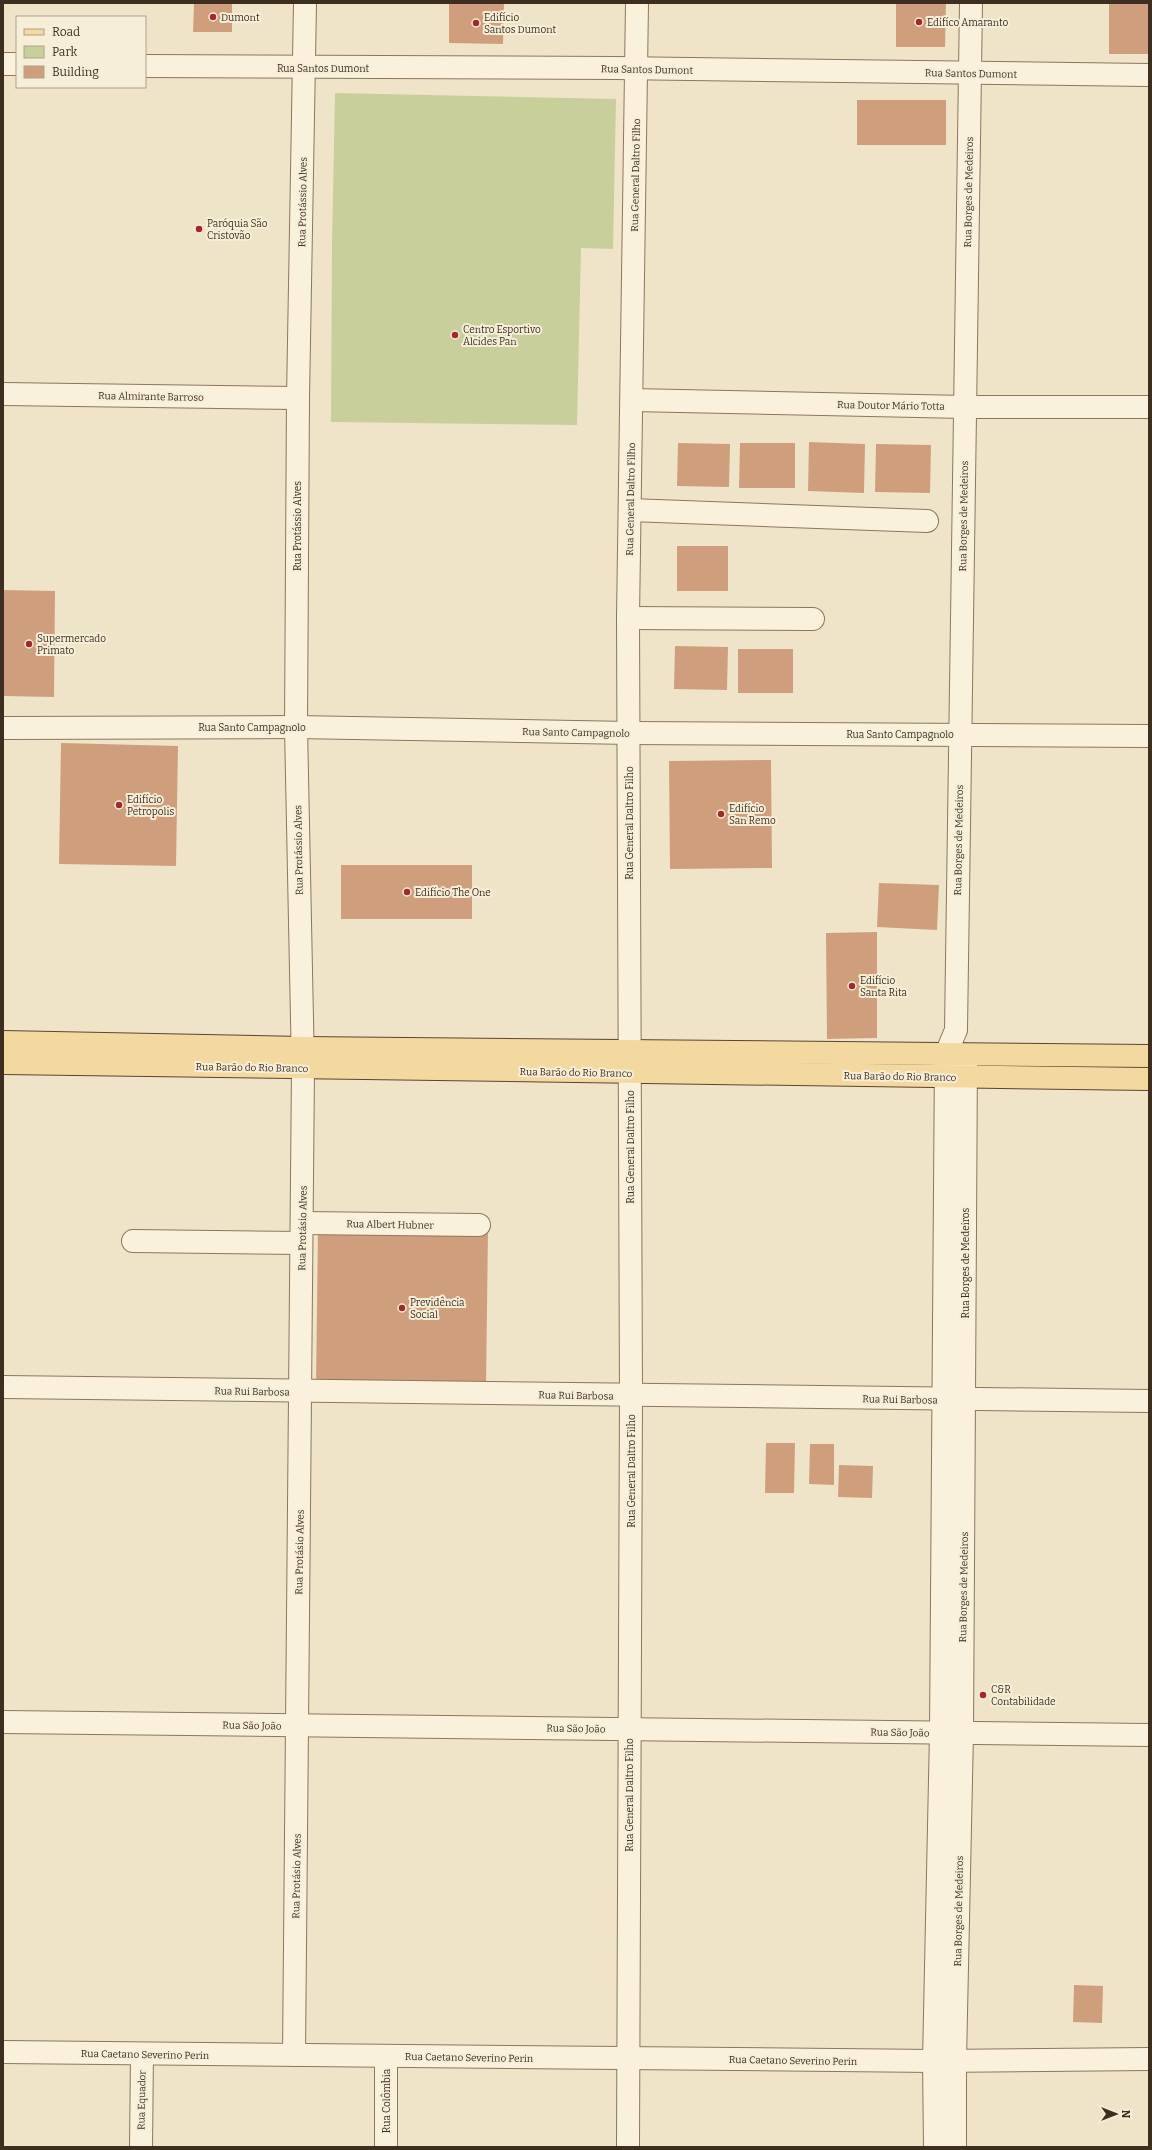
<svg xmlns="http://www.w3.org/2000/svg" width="1152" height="2150" viewBox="0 0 1152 2150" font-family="Bitter,serif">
<rect width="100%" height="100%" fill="#f0e4c8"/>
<path fill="#c9cf9b" d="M335,93L616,99L613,249L581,248L577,425L331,422L332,243Z"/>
<g fill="#cf9f7d">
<path d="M194,3H232V32H193Z"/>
<path d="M449,3H504L503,44L449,43Z"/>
<path d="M896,3H946L945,47H896Z"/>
<rect x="1109" y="3" width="40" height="51"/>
<rect x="857" y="100" width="89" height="45"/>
<path d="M809,442L865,444L864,493L808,491Z"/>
<path d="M678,443L730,444L729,487L677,486Z"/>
<path d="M740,443H795V488H739Z"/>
<path d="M876,444L931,445L930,493L875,492Z"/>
<rect x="677" y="546" width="51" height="45"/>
<path d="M3,590L55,591L54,697L3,696Z"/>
<path d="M675,646L728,647L727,690L674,689Z"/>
<rect x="738" y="649" width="55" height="44"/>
<path d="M61,743L178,746L176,866L59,864Z"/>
<path d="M771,760L772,868L670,869L669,761Z"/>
<rect x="341" y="865" width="131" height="54"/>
<path d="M879,883L939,885L937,930L877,927Z"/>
<path d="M877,932V1038L827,1039L826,933Z"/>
<path d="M318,1228L488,1230L486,1388L316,1386Z"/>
<path d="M766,1443H795L794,1493H765Z"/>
<path d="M810,1444H834V1485L809,1484Z"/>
<path d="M839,1465L873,1466L872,1498L838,1497Z"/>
<path d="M1074,1985L1103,1986L1102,2023L1073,2022Z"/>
</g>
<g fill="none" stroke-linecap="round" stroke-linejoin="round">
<g stroke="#8d765c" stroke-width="24">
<g id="minor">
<path d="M3,64H17"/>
<path d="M145,66L616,68L1149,75"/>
<path d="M3,394L298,398"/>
<path d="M632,400L965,407H1149"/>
<path d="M630,510L927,521"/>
<path d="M628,618L813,619"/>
<path d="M3,728L296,727L630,733L1149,736"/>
<path d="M302,1223L479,1225"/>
<path d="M133,1241L301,1243"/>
<path d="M3,1387L1149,1401"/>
<path d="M3,1722L1149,1735"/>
<path d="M3,2052L934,2061L1149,2059"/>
<path d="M294,2055L303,1068L296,727L298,398L305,3"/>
<path d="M141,2147L142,2054"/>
<path d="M386,2147V2056"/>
<path d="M628,2147L631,1396L628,618L637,3"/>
<path d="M935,2147L934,2061L941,1733L946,1054L956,1030L971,3"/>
<path d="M955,2147V2061L962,1733L966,1058"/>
</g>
</g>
<g stroke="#5b4430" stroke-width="24">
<g id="major">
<path d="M3,1042L302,1048L1149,1056"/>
<path d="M3,1063L1149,1079"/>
</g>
</g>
<use href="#minor" stroke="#faf1dc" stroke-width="22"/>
<use href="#major" stroke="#f3d9a0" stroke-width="22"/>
</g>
<g fill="#9e2a2b" stroke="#f7eed8" stroke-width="1.5">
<circle cx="213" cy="17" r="4"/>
<circle cx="919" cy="22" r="4"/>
<circle cx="476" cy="23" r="4"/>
<circle cx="199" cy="229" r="4"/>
<circle cx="455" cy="335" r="4"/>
<circle cx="29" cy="644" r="4"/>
<circle cx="119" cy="805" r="4"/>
<circle cx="721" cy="814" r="4"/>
<circle cx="407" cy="892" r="4"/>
<circle cx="852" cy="986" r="4"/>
<circle cx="402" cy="1308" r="4"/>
<circle cx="983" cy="1695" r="4"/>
</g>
<g text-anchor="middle" stroke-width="4" stroke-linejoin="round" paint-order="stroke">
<g font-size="10" fill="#3d2e20" stroke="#f7eed8" text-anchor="start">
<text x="221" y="21">Dumont</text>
<text x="484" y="21">Edifício<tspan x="484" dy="12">Santos Dumont</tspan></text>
<text x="927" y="26">Edifíco Amaranto</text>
<text x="207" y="227">Paróquia São<tspan x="207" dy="12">Cristovão</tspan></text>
<text x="463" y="333">Centro Esportivo<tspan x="463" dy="12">Alcides Pan</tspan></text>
<text x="37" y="642">Supermercado<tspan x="37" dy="12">Primato</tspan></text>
<text x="127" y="803">Edifício<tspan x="127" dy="12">Petropolis</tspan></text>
<text x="729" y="812">Edifício<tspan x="729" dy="12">San Remo</tspan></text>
<text x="415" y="896">Edifício The One</text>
<text x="860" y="984">Edifício<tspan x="860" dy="12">Santa Rita</tspan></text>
<text x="410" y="1306">Previdência<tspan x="410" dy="12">Social</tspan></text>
<text x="991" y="1693">C&amp;R<tspan x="991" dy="12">Contabilidade</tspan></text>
</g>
<g font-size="10" fill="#3d2e20" stroke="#f7eed8">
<text x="323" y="72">Rua Santos Dumont</text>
<text transform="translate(647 69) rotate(1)" y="4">Rua Santos Dumont</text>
<text transform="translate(971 73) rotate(1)" y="4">Rua Santos Dumont</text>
<text transform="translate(635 175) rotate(-89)" y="4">Rua General Daltro Filho</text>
<text transform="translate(968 192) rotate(-89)" y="4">Rua Borges de Medeiros</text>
<text transform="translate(302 202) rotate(-89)" y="4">Rua Protássio Alves</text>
<text transform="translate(151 396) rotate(1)" y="4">Rua Almirante Barroso</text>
<text transform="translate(891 405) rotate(1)" y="4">Rua Doutor Mário Totta</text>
<text transform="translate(630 499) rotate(-89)" y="4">Rua General Daltro Filho</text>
<text transform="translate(963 516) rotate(-89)" y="4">Rua Borges de Medeiros</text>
<text transform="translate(297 526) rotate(-90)" y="4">Rua Protássio Alves</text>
<text x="252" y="731">Rua Santo Campagnolo</text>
<text transform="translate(576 732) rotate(1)" y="4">Rua Santo Campagnolo</text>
<text x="900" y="738">Rua Santo Campagnolo</text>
<text transform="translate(629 823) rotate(-90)" y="4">Rua General Daltro Filho</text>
<text transform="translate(958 840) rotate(-89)" y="4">Rua Borges de Medeiros</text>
<text transform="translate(298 850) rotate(-91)" y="4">Rua Protássio Alves</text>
<text transform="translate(252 1067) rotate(1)" y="4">Rua Barão do Rio Branco</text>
<text transform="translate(576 1072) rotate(1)" y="4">Rua Barão do Rio Branco</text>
<text transform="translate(900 1076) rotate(1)" y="4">Rua Barão do Rio Branco</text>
<text transform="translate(630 1147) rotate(-90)" y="4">Rua General Daltro Filho</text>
<text transform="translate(390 1224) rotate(1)" y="4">Rua Albert Hubner</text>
<text transform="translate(302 1228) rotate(-89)" y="4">Rua Protásio Alves</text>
<text transform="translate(965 1263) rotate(-90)" y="4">Rua Borges de Medeiros</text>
<text transform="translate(252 1391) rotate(1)" y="4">Rua Rui Barbosa</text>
<text transform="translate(576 1395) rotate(1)" y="4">Rua Rui Barbosa</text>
<text transform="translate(900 1399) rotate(1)" y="4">Rua Rui Barbosa</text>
<text transform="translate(631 1471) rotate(-90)" y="4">Rua General Daltro Filho</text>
<text transform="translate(299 1552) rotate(-89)" y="4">Rua Protásio Alves</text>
<text transform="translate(963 1587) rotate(-89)" y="4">Rua Borges de Medeiros</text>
<text transform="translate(252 1725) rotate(1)" y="4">Rua São João</text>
<text transform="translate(576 1728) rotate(1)" y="4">Rua São João</text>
<text transform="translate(900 1732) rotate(1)" y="4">Rua São João</text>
<text transform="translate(629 1795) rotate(-90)" y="4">Rua General Daltro Filho</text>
<text transform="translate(296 1876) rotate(-89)" y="4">Rua Protásio Alves</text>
<text transform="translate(958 1911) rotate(-89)" y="4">Rua Borges de Medeiros</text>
<text transform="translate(145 2054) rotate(1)" y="4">Rua Caetano Severino Perin</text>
<text transform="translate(469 2057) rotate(1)" y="4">Rua Caetano Severino Perin</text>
<text transform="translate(793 2060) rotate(1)" y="4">Rua Caetano Severino Perin</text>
<text transform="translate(141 2100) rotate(-89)" y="4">Rua Equador</text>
<text transform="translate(386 2101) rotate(-90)" y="4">Rua Colômbia</text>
</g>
</g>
<rect width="1152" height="2150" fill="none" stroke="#3d2e20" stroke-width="8"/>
<rect x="16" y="16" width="130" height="72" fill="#f7eed8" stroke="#ada18e"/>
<rect x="24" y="29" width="20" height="6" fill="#f3d9a0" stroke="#ada18e"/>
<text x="52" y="36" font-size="12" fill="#3d2e20">Road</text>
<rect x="24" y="46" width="20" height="12" fill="#c9cf9b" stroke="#ada18e"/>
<text x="52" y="56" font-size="12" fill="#3d2e20">Park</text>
<rect x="24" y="66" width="20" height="12" fill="#cf9f7d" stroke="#ada18e"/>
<text x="52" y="76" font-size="12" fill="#3d2e20">Building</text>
<g transform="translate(1116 2114) rotate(90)" stroke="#f7eed8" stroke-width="3" paint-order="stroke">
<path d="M0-3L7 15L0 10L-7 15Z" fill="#3d2e20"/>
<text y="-6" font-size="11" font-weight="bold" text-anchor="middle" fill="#3d2e20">N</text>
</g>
</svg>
